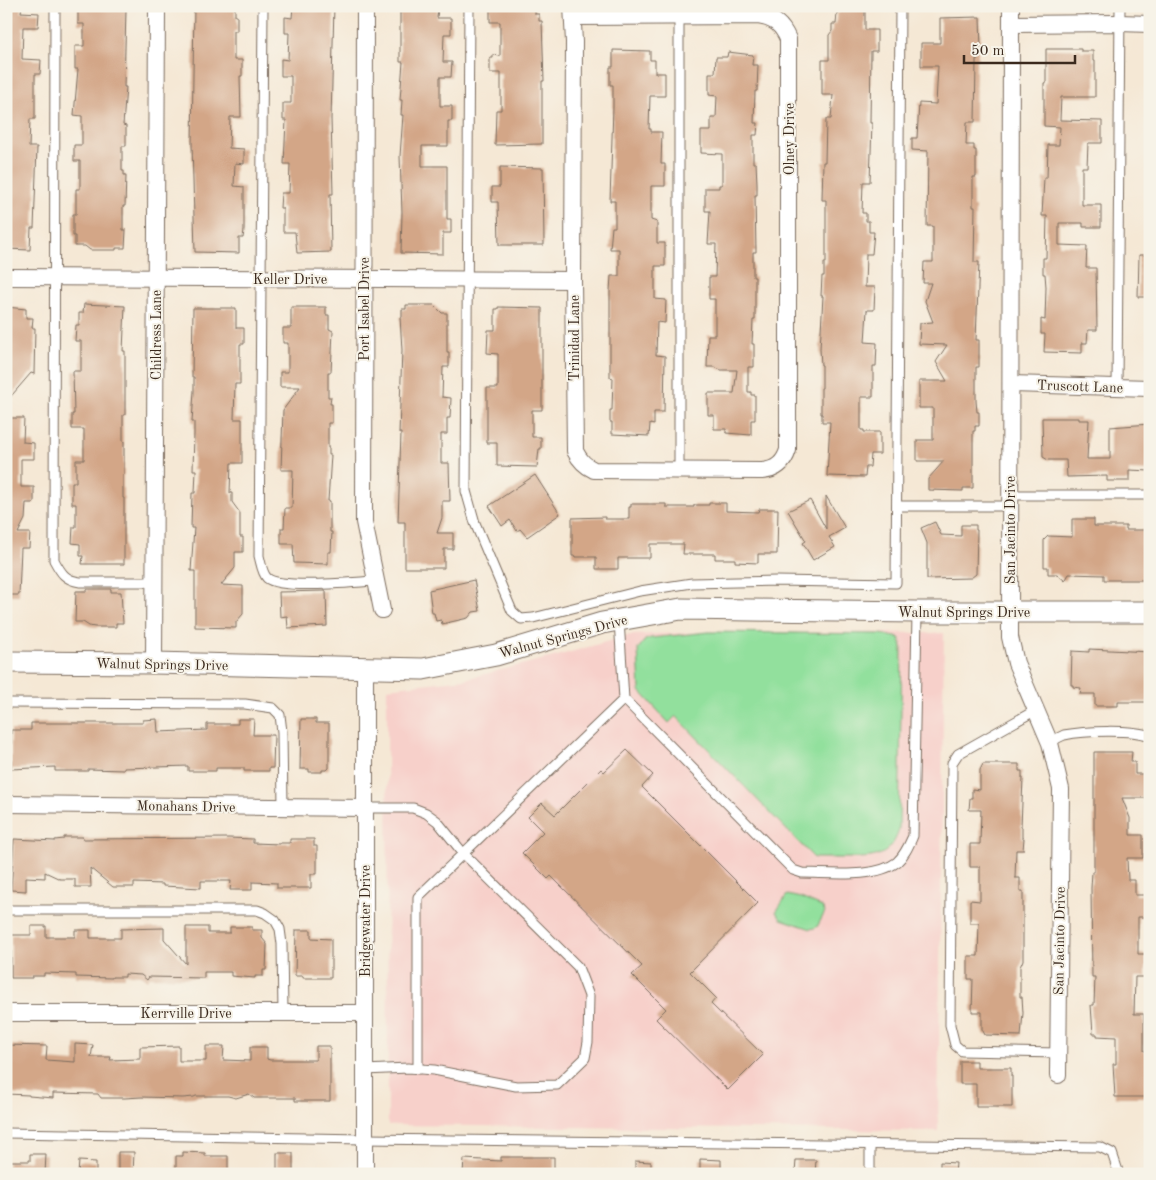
<svg xmlns="http://www.w3.org/2000/svg" width="1156" height="1180" viewBox="0 0 1156 1180" font-family="'Old Standard TT',serif">
<rect width="100%" height="100%" fill="#f7f3e8"/>
<filter id="ink" filterUnits="userSpaceOnUse"><feTurbulence type="fractalNoise" baseFrequency=".02" numOctaves="2"/><feDisplacementMap in="SourceGraphic" scale="10" xChannelSelector="R" yChannelSelector="G"/><feConvolveMatrix kernelMatrix="1 2 1 2 8 2 1 2 1" color-interpolation-filters="sRGB"/></filter>
<filter id="wash" filterUnits="userSpaceOnUse"><feTurbulence type="fractalNoise" baseFrequency=".0096" numOctaves="4" result="noise"/><feDisplacementMap in="SourceGraphic" scale="20" xChannelSelector="R" yChannelSelector="G"/><feGaussianBlur stdDeviation="1.12" result="paint"/><feColorMatrix in="noise" values="0 0 0 0 0 0 0 0 0 0 0 0 0 0 0 0 0 1.4 0 .05"/><feComposite in="paint" operator="in"/></filter>
<g filter="url(#wash)">
<rect width="100%" height="100%" fill="#f5e8d5"/>
<path fill="#f7d0ca" d="M709,632L944,633L938,1131L388,1125L387,688L465,679L557,656L630,635Z"/>
<g fill="#92e09d" stroke="#66855e">
<path d="M709,632L881,634L900,638L902,647L899,830C890,857 876,858 850,858C838,858 826,858 814,858L676,716L669,723L640,691L638,649L645,640L651,638Z"/>
<path d="M787,895L801,898L822,907L825,912L817,927L811,929L781,919L776,912Z"/>
</g>
<g id="blocks">
<g fill="#d3a687">
<path d="M6,6H22L21,12L39,13L38,27H23L22,59L41,60L40,74H35V119H30L29,147H37L34,228H31L30,250L6,249Z"/>
<path d="M88,6H124V9H126L124,87H126L123,125L126,126V146H122V171H124V175H126L125,206H123V230H126L125,248H116V250H90L85,246H75V236H73V214H76V189H80V161H74V145H82V116L74,115L78,69H75V46H84V24H78V8H88Z"/>
<path d="M194,6H235V16H237V31H234V60H242V76H240L241,117H230L229,148L244,149V164L235,163L234,186L244,187V230L243,238H239V253L195,252L192,144Z"/>
<path d="M293,6H334L331,119L333,194H330L331,252L297,253L295,232H283V208H280L281,193H289L290,164H284L286,120H283V103H291V76H281V59L288,60L289,33H285V17L292,18Z"/>
<path d="M400,6H438L437,18H451V34H444L443,62H452L451,77H440V106H452V121H448V146H422V166H447V219H451V233H443V254L401,253L402,212L400,156L403,115H401L402,100H400L403,62H400Z"/>
<path d="M490,6L535,7V14H539V21H542L544,81H542V144L495,145L496,110H501V73H490V58H493V55L500,56V22H490Z"/>
<path d="M839,8L865,10V30H877V51H871L870,123H872L870,182H863L862,213H866V221H869V232H874L872,254H866L865,287H875L874,310H867L865,342L877,343L876,366H873V397H861V430H864V432H880V454H871L870,467H866L865,477L827,476L830,422H822V414H821V388H822V365H821L820,349L823,296H821L822,276H824V263H826V200H822L823,162H825L826,119H831L833,95H822V60H829V35L832,31V24H836L837,13H839Z"/>
<path d="M980,17L981,50H978V59H976V63L975,122H967L966,145H974V150H976V177H973V207H975L974,262H979L976,340H979V367H976V401L977,412H979V426H975V431H973V488H963V491L928,490V479L944,461H917V440H933V408H919V381H947L936,362L947,345L919,344L920,323L933,322L925,301L931,283H923L924,262H933V226H927L928,151L912,150V138H917L919,103L936,104L938,66H921V43H940V18Z"/>
<path d="M1046,49H1081V51H1093V61H1095V97H1061L1060,120L1102,121V143H1088L1087,167H1082V205H1101V227H1083V223H1059V245L1087,246L1086,268H1096L1097,330H1088L1087,343H1082V353L1044,352L1045,334H1041V319L1045,320L1046,287L1045,274H1043V258H1046L1047,216H1042L1044,178H1047L1048,145H1059L1060,127L1044,126V83H1046Z"/>
<path d="M613,50L650,51V60H655V73H665V96H650L649,129H651V132H662L661,164H665V186H651V220L657,222V243H665V266H655V299L666,300L665,323L657,322L656,355L665,356L664,412H654V425L650,424L649,436L612,434V422H610V410H612L613,378L610,377V291L611,276H619V249H610L612,227H615V201H610L613,107V85H610V67H613Z"/>
<path d="M728,52L753,55L752,65H758L757,91H755L754,123H758L757,135H753V163H756L757,184V195H755L756,252H753V277H755V320H753L752,344H754V367H748V392H751V395H755V420H751V435L726,433V429H714V415H708V393H734L737,370H721L714,367H707L708,335H715V299H709V277H715L716,244H708L710,211H705V188H719V185H722V154L701,153V131H711V118H716L717,96L709,95V73H715L716,57H727Z"/>
<path d="M500,167L543,168L544,245H499L498,202H492V187H500Z"/>
<path d="M1139,255H1150V297H1138Z"/>
<path d="M84,304L125,306L123,351H125V415H123V441H124V475H123V498H124V564H82L83,556H80V544L72,543L73,527H76V504H72V482H76V460H84V429H72V414H74L73,371H81V341H75L76,325H79V313H83Z"/>
<path d="M406,305H434L442,313H447V352H449V367H443L442,397L451,398L450,418H447V434H441V463H449L450,501H442V518L437,533H453V549H444V568H405V522H398L401,433H399L402,350L400,317H402V309H406Z"/>
<path d="M6,307L26,309V318H33L32,328H35L34,374L31,373L6,402Z"/>
<path d="M291,307H326V315H329V329L333,331L331,372H328V397H331L330,404H332V423H328V448H329V455H331L328,501H330V532H332L331,552H328V564L294,563L293,544H281V528H284L285,508H292L293,470H281L283,410L300,387H280V372H288V343H283V328H291Z"/>
<path d="M498,307L542,308V410H532V437H541V449H539L537,467L497,466V443H487V388H498V354L487,353L488,330H495V309H498Z"/>
<path d="M193,308H236V328H244V344H240V384H235L234,419H242V463H231L230,493H232V502L240,513V537H243V552H235V568L221,585L243,586V614L236,622V628L195,627V571H191L194,528H191L192,493H195L196,470H193L194,434V422H192L194,391V377H192Z"/>
<path d="M6,418H24L23,442L34,443V459H21V487H34V503H26L25,519L18,533H30L29,548H21L19,595H6Z"/>
<path d="M1042,418H1079V420H1089L1087,459H1110V427L1150,424V471L1129,470V481H1107V476L1067,477L1066,460H1048L1043,457Z"/>
<path d="M535,475L560,514L527,537L520,529L517,531L510,520L502,526L489,506Z"/>
<path d="M826,496L845,528L829,537L835,547L813,560L803,543L806,541L788,511L810,500L826,529Z"/>
<path d="M709,503H726V511L758,512L759,509H778L777,554H758V563L735,562V559H715V554H683L684,544H650V558H618V569H596V557H575V556H572V518L605,517V519H629V507H631V504H666V507H694V505H709Z"/>
<path d="M1072,519H1094V526H1126V530H1149L1148,580H1104V575L1069,574L1065,581L1057,574H1048V567H1044V540L1048,536L1072,537Z"/>
<path d="M935,522L941,535L961,536V525H976V530H977L976,574L971,578L927,579V543L921,528Z"/>
<path d="M474,580L480,611L473,612L468,618L442,624L441,620L436,621L434,613H432L429,590Z"/>
<path d="M87,589H111V592H121L123,623H116V627H95L89,626L83,622H75L76,591H87Z"/>
<path d="M326,591L327,626L288,628L287,616L280,617L279,592Z"/>
<path d="M1089,649L1150,652V702H1118V706H1095V694H1080L1081,688L1073,687V685H1071L1072,651L1089,652Z"/>
<path d="M157,719L158,732L207,730V724H238V719H254L253,735H274L273,768H269V771H244V768H216V771H188V766L124,768V770L88,769V771H55V767L11,769V730H31V723H143V720Z"/>
<path d="M301,719H316V723H329V768L327,770H322V772H309V769H300Z"/>
<path d="M627,750L653,775L642,787L758,903L690,972L716,998L711,1004L763,1055L728,1090L656,1019L666,1009L632,975L642,966L551,876L548,879L522,853L543,832L528,817L542,803L555,815L601,769L604,772Z"/>
<path d="M1094,752H1132L1131,762H1135V774H1146V798H1122L1130,818V835H1143V858H1127L1128,880H1135V895H1146V917H1138V954H1146V977H1135L1134,1014H1144V1051H1150V1097H1115L1113,1064H1116V1037L1097,1036V1034H1093L1091,1005H1094L1095,977H1092L1091,888L1092,872H1094Z"/>
<path d="M983,764H1019V771H1022V778H1023L1021,827H1022V838H1024L1023,850H1016L1015,878H1020V891H1023V960L1020,967V997H1022L1023,1013L1021,1036L985,1035L982,1029V1012H972L973,979H968V956H978L979,923H970V900L980,901V867H970V844H980L981,810H969L970,798H972V789L980,790V770Z"/>
<path d="M64,837H83V839L229,838L253,839V843L280,844V843H290V839H314V846H317V874H311V888H277V883L252,882V890H230L231,881H201V888L163,886V884L134,883V887H113L90,868L91,887H75V879H60L45,872V878L26,877V891L11,890L14,839L55,841V840L64,839Z"/>
<path d="M31,926H46V937H75V930H90V938H121V929L164,928V939L186,964V927H208V933H230V927H252V930H262V938L267,944L266,970H263V976H255V978L231,976V972H204V978L149,977L147,980L141,975L125,974V977H112V978L76,977V974L44,973V976H32V978H11V935H31Z"/>
<path d="M296,930H311V938L331,939V978H303V976H295Z"/>
<path d="M75,1044L93,1045L91,1057H111L110,1060L140,1059V1047L179,1046V1061H206V1046H224L223,1060L250,1061V1047H267V1059L270,1060H316V1046H330V1101H295V1098H254L249,1094L236,1098L228,1096H196L194,1097L183,1098L141,1097L125,1098H101L98,1094L53,1093V1098L29,1096V1095L6,1094V1045L47,1046L46,1060L75,1062Z"/>
<path d="M960,1061H977V1068H1011V1076H1012V1107H976V1084H960Z"/>
<path d="M118,1152H134L133,1174H118Z"/>
<path d="M183,1152L205,1153V1156H228V1174H176V1156H183Z"/>
<rect x="277" y="1153" width="16" height="21"/>
<path d="M30,1154H46L45,1174H7L8,1161H30Z"/>
<path d="M501,1157H554V1174H463L464,1159L501,1161Z"/>
<path d="M700,1159L721,1160V1174H700Z"/>
<path d="M796,1160H816L815,1174H795Z"/>
<path d="M79,1161L96,1162V1174H78Z"/>
<path d="M635,1161L651,1162V1174H635Z"/>
<path d="M940,1162L956,1163L955,1174H940Z"/>
</g>
</g>
</g>
<g filter="url(#ink)">
<use href="#blocks" fill-opacity="0" stroke="#7c6c5e" stroke-width="1"/>
<g fill="none" stroke-linecap="round" stroke-linejoin="round">
<g stroke="#7c6c5e" stroke-width="11">
<g id="service">
<path d="M55,6L54,560C61,573 65,580 80,582H155"/>
<path d="M263,6L259,556C261,563 262,573 267,578C281,590 355,582 376,581"/>
<path d="M469,6L466,491L475,523L512,611L521,619L533,618L640,591L692,583L776,581L896,583L900,6"/>
<path d="M679,6V471"/>
<path d="M1117,387L1120,6"/>
<path d="M1010,495H1150"/>
<path d="M897,506H1010"/>
<path d="M619,620L624,699"/>
<path d="M6,703L245,704L273,708L280,715L282,732L283,807"/>
<path d="M1036,710L958,754L952,763L950,1025L955,1045L962,1051L1058,1053"/>
<path d="M1050,743C1054,740 1059,737 1064,735C1084,731 1131,729 1150,736"/>
<path d="M6,910H257L265,913L275,920L280,929L282,944L283,1013"/>
<path d="M418,1069V897L624,699L793,870L802,873C829,873 875,879 897,862C905,855 909,845 913,836L917,613"/>
<path d="M365,1070L408,1068L434,1070L516,1086L557,1085L585,1058L588,1042L589,996L578,967L463,853L437,821L426,813L413,808H365"/>
<path d="M6,1133L365,1139L1100,1147L1112,1153L1119,1174"/>
<path d="M870,1144V1174"/>
</g>
</g>
<g stroke="#7c6c5e" stroke-width="18">
<g id="minor">
<path d="M365,6L364,522L382,610"/>
<path d="M572,6L574,42L573,280L575,451C580,461 585,466 594,470L762,471C776,470 784,463 788,450V39C782,25 774,18 758,16L573,17"/>
<path d="M1011,6L1010,637L1016,663L1050,743L1061,789L1058,1075"/>
<path d="M1011,24L1119,23L1150,24"/>
<path d="M6,277L573,280"/>
<path d="M1011,384L1150,388"/>
<path d="M154,663L157,6"/>
<path d="M6,804L365,808"/>
<path d="M6,1013H365"/>
<path d="M365,1174V668"/>
</g>
</g>
<g stroke="#7c6c5e" stroke-width="23">
<path id="tertiary" d="M6,662L154,663L423,669L496,655L602,623L681,609L917,612H1150"/>
</g>
<use href="#service" stroke="#fff" stroke-width="9"/>
<use href="#minor" stroke="#fff" stroke-width="16"/>
<use href="#tertiary" stroke="#fff" stroke-width="21"/>
</g>
</g>
<g text-anchor="middle" stroke-width="4" stroke-linejoin="round" paint-order="stroke">
<g font-size="14" fill="#3b2a1e" stroke="#f7f3e8">
<text transform="translate(789 139) rotate(-90)" y="5">Olney Drive</text>
<text x="290" y="284">Keller Drive</text>
<text transform="translate(364 309) rotate(-90)" y="5">Port Isabel Drive</text>
<text transform="translate(156 335) rotate(-90)" y="5">Childress Lane</text>
<text transform="translate(574 338) rotate(-90)" y="5">Trinidad Lane</text>
<text transform="translate(1080 386) rotate(2)" y="5">Truscott Lane</text>
<text transform="translate(1010 530) rotate(-90)" y="5">San Jacinto Drive</text>
<text x="964" y="617">Walnut Springs Drive</text>
<text transform="translate(563 636) rotate(-15)" y="5">Walnut Springs Drive</text>
<text transform="translate(162 664) rotate(1)" y="5">Walnut Springs Drive</text>
<text transform="translate(186 806) rotate(1)" y="5">Monahans Drive</text>
<text transform="translate(365 921) rotate(-90)" y="5">Bridgewater Drive</text>
<text transform="translate(1059 941) rotate(-89)" y="5">San Jacinto Drive</text>
<text x="186" y="1018">Kerrville Drive</text>
</g>
</g>
<rect width="1156" height="1180" fill="none" stroke="#f7f3e8" stroke-width="25"/>
<path d="M964 55v8h111v-8" fill="none" stroke="#3b2a1e" stroke-width="2.5"/>
<text x="971" y="55" font-size="15" fill="#3b2a1e" stroke="#f7f3e8" stroke-width="4" paint-order="stroke">50 m</text>
</svg>
